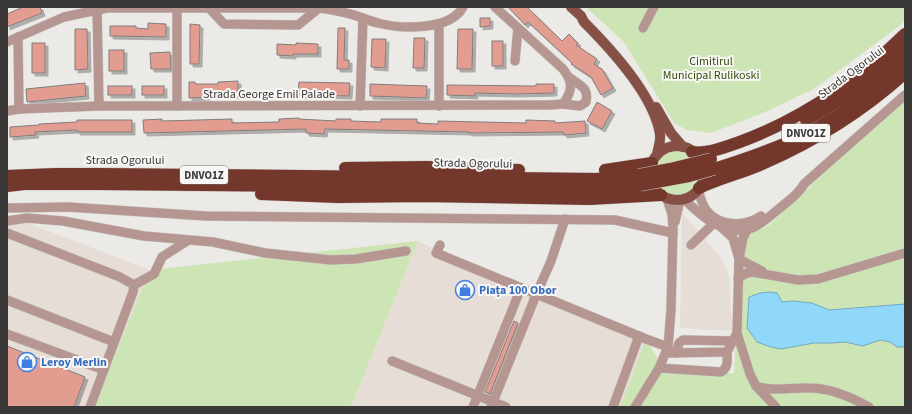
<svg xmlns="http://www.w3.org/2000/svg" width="912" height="414" viewBox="0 0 912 414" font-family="'Source Sans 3',sans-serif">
<defs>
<filter id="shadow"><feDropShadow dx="3" dy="3" stdDeviation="0" flood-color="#0004"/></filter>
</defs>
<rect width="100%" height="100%" fill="#eceae7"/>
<g fill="#e6ded6">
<path d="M682,213L723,260L730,279L732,331L680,328Z"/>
<path d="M7,215L150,270L94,407H7Z"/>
<path d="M418,241L646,339L620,407H351Z"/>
</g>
<g fill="#cde5b5">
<path d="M586,7H905V20L902,24L814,89L765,112L711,133L687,130L674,123L624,42Z"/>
<path d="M905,97V407H620L646,339L667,374L734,373L740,268L745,237L751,233L768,226Z"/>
<path d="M673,150C686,151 690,153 695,164C696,167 698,170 699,173C700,177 698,182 696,185C687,201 667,198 657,186V161L667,152Z"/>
<path d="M418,241L351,407H94L150,270Z"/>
</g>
<path fill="#8fd8fa" stroke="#76a8c0" d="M769,292L777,293L782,302L793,301L812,303L829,310L905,304V347H897L890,342L880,340L863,346L845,342L833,343H814L781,349L771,347L757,342L747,328L749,297L760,293Z"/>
<g fill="#e39c90" stroke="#807d7c" filter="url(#shadow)">
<path d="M23,7H40L42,13L7,27V14Z"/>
<path d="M508,7H527L562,41L569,34L578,43L576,45L597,59L594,64L602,69L613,88L601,95L591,77L571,64L572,63L528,22L525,25Z"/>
<path d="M480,18H490V26L480,27Z"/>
<path d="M148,23L166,24V37L110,36V26H136V28L148,29Z"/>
<path d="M190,24L200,25L199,64H190Z"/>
<path d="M338,28H345L344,60H349V69H337Z"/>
<path d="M75,29H87L88,69L75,70Z"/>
<path d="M458,29H473L472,69H457Z"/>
<path d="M414,38H425L424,68H413Z"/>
<path d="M372,39H386L385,68L371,67Z"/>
<rect x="492" y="41" width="11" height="25"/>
<rect x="32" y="43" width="13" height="30"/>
<path d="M296,43L318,44V54H293V56L277,55V44L296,45Z"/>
<rect x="109" y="50" width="15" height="21"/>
<path d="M170,52L171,69H151L150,53Z"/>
<path d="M238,81V95L208,96V97L189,98V82H195V84H218V82Z"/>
<path d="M299,82L350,83L349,96L298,95Z"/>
<path d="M85,83L86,96L27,102L26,89Z"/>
<path d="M370,84L427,86L426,98L370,96Z"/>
<path d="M536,84H554V93L515,94L475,93V96L447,95V85L536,86Z"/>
<rect x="108" y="86" width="24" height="9"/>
<rect x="142" y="86" width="22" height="9"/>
<path d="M597,102L612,111L602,129L587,121Z"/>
<path d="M299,118V119L336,121V119H351V121L381,122V119H417V123L438,124V121L526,123V120L555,121V123L585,121L586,133L564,135L563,132L469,133L468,132L325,129L324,134L306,133V129L144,133L143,120L162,119V121L232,119V123L279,122V119Z"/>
<path d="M77,120H132V132H77V130L35,132L36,135L10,137V127L39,125V124L77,122Z"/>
<path d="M514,321L518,323L490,394L485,392Z"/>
<path d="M7,346L85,377L74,407H7Z"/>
</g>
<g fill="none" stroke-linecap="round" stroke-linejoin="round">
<g stroke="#c8c7c4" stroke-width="10">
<g id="minor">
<path d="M97,7L99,106"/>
<path d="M210,9L224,24L298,25L319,8"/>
<path d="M439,24V106"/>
<path d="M643,28L654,7"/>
<path d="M18,37L19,109"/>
<path d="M7,42L64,17L107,8H319C334,10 349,13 363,18C368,20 373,22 378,23C401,29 450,31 463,7"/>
<path d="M515,61L518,28"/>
<path d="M563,104L580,106L586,102C589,88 581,86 570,78"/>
<path d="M177,106V8"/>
<path d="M360,106L363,18"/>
<path d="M7,111L19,109L99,106L550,105L563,104C573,90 573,82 563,69L495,7"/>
<path d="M698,189C700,197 702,204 706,210C719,227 745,227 761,216"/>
<path d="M684,199C702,217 724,237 752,228C762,224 771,215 780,208C788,201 799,194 804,184L905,95"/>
<path d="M7,208L68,207L206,216L615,220L673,233"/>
<path d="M7,221L27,218L63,221L144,236L213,242L265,253L331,260L356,259L406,251"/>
<path d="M675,222L680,200"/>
<path d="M722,228L733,238L739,259L762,271"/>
<path d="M748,228L743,238L739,259L737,333L750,374L756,386L776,407"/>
<path d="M7,233L120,277L134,285L133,292L90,407"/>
<path d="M440,245L436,253L646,339L668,347"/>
<path d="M691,245L713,224"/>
<path d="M738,278L747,273L752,272L798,280L818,279L905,253"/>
<path d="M134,285L154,274L162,257L187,241"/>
<path d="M7,300L114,342"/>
<path d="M7,334L104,370"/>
<path d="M666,353L727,352L737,333"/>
<path d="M676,353L679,343L683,340L733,341"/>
<path d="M392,361L506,407"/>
<path d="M659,368L721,372C729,367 727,360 727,352"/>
<path d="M756,386C773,392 792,387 810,388C831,388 851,397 869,407"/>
<path d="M473,407L521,288"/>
<path d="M491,407L536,295L551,261L565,219"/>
<path d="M613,407L639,336"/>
<path d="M635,407L659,368L668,347L671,310L673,229L672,214L667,199"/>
</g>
</g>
<g stroke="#c8c7c4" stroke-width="11">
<g id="major">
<path d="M571,7L581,16L584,22C610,48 654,96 660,134C661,141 658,148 657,155"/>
<path d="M656,107L671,133L683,147"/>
<circle cx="677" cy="173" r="27"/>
</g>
</g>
<g stroke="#c8c7c4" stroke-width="13">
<g id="highway">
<path d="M806,120C843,100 874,75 905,47"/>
<path d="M692,152C708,154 722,148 737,143C801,120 857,81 905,34"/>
<path d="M345,168L427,167L519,170"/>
<path d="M714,169C740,161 766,152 791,141C833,122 872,92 905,60"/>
<path d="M605,170L652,163"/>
<path d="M7,176L56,174H100L596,179L639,175"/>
<path d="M7,186L24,184H97L598,189L640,185"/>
<path d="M699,188C720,178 742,173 762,164C815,141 862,112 905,73"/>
<path d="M261,194L338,197L424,196L589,199L661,195"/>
</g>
</g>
<use href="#minor" stroke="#b69690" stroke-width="9"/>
<use href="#major" stroke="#865046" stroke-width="10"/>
<use href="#highway" stroke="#73372b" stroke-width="12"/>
<g stroke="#c8c7c4" stroke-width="13" stroke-linecap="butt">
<g id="highway-bridge">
<path d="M639,175L670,169L711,159"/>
<path d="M640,185L689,176L714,169"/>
</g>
</g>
<use href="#highway-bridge" stroke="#73372b" stroke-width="12"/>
</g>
<defs>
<g id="shop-ring" transform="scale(1)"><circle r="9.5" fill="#f9f7f5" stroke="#3f7fe0" stroke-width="1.5"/><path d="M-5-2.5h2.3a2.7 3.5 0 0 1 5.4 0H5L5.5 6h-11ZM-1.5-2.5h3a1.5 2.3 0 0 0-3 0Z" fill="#3f7fe0"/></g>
</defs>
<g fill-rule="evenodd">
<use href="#shop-ring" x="465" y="290"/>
<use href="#shop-ring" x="27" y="362"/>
</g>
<g text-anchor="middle" stroke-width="4" stroke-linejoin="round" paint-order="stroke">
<g fill="#f9f7f5" stroke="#737271" stroke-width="1">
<rect x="782" y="124" width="48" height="18" rx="3"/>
<rect x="180" y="166" width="48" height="18" rx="3"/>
</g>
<g font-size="11" font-weight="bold" fill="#3a3938">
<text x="806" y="137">DNVO1Z</text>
<text x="204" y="179">DNVO1Z</text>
</g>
<g font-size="12" fill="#354f0e" stroke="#f9f7f5">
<text x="711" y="65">Cimitirul<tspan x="711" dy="14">Municipal Rulikoski</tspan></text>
</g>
<g font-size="12" fill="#3a3938" stroke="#f9f7f5">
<text transform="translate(851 72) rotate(-37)" y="4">Strada Ogorului</text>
<text x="269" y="98">Strada George Emil Palade</text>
<text x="125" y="164">Strada Ogorului</text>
<text transform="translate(473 163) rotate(1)" y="4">Strada Ogorului</text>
</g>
<g font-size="12" font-weight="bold" fill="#366cbe" stroke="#f9f7f5" text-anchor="start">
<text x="479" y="294">Piața 100 Obor</text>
<text x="41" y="366">Leroy Merlin</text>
</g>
</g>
<rect width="912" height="414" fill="none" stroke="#3a3938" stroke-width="16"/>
</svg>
